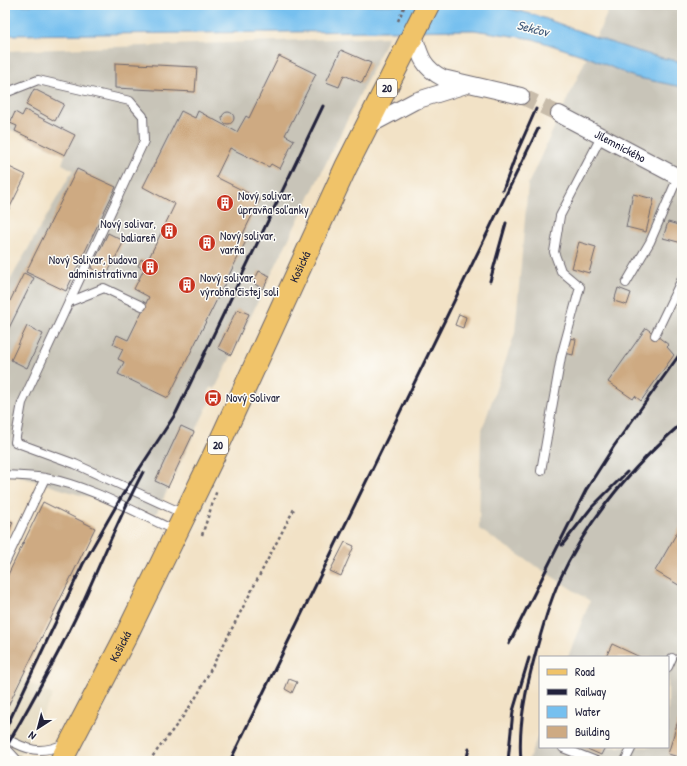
<svg xmlns="http://www.w3.org/2000/svg" width="687" height="766" viewBox="0 0 687 766" font-family="'Patrick Hand',sans-serif">
<rect width="100%" height="100%" fill="#fdfcf7"/>
<filter id="ink" filterUnits="userSpaceOnUse"><feTurbulence type="fractalNoise" baseFrequency=".025" numOctaves="2"/><feDisplacementMap in="SourceGraphic" scale="8" xChannelSelector="R" yChannelSelector="G"/><feConvolveMatrix kernelMatrix="1 2 1 2 8 2 1 2 1" color-interpolation-filters="sRGB"/></filter>
<filter id="wash" filterUnits="userSpaceOnUse"><feTurbulence type="fractalNoise" baseFrequency=".012" numOctaves="4" result="noise"/><feDisplacementMap in="SourceGraphic" scale="16" xChannelSelector="R" yChannelSelector="G"/><feGaussianBlur stdDeviation="0.9" result="paint"/><feColorMatrix in="noise" values="0 0 0 0 0 0 0 0 0 0 0 0 0 0 0 0 0 1.4 0 .05"/><feComposite in="paint" operator="in"/></filter>
<g filter="url(#wash)">
<rect width="100%" height="100%" fill="#f2e2c6"/>
<path fill="#dfd3b5" d="M5,670L53,695L17,761H5Z"/>
<g fill="#c8c4b8">
<path d="M611,5H682V761H528L540,731V747H668V657H568L590,601L479,529L481,433L515,333L528,184Z"/>
<path d="M388,37L215,389L211,387L208,394L212,397L156,514L77,494L5,472V289L73,170L62,164L65,155L5,127V51Z"/>
</g>
<path fill="#76c0ef" stroke="#4c7195" d="M5,5H493C509,9 526,12 541,17C588,34 633,53 682,62V87L634,77L588,57L533,39L474,30L5,35Z"/>
<g id="blocks">
<g fill="#ceaa82">
<path d="M341,50L371,63L362,83L344,75L339,87L326,82Z"/>
<path d="M279,56L316,74L285,135L294,140L280,169L271,164L269,167L230,148L216,177L260,199L242,236L247,239L168,398L118,374L124,362L118,359L123,349L113,344L117,335L128,340L149,297L134,289L144,269L138,266L141,259L147,262L175,204L143,187L181,111L195,118L198,111L237,132L246,116L249,118Z"/>
<path d="M115,63L197,67L195,92L115,88Z"/>
<path d="M34,89L64,104L55,121L26,105Z"/>
<path d="M25,110L75,135L65,155L15,131L17,126L10,123L15,112L22,116Z"/>
<circle cx="228" cy="118" r="6"/>
<path d="M5,165L26,175L9,209L5,207Z"/>
<path d="M77,169L116,187L66,291L26,272Z"/>
<path d="M633,194L654,199L646,232L626,227Z"/>
<path d="M668,222L682,226V243L663,238Z"/>
<path d="M108,233L124,241L106,276L91,268Z"/>
<path d="M579,242L596,247L589,273L572,268Z"/>
<path d="M259,271L270,276L263,289L253,283Z"/>
<path d="M24,273L34,278L5,336V311Z"/>
<path d="M618,288L631,293L627,305L614,301Z"/>
<path d="M237,309L249,314L231,355L218,348Z"/>
<path d="M459,314L466,317L463,328L455,325Z"/>
<path d="M27,326L43,334L27,368L11,360Z"/>
<path d="M646,328L669,345L667,347L674,355L641,401L635,396L633,399L608,382Z"/>
<path d="M568,338L576,339L573,355L565,353Z"/>
<path d="M181,426L194,432L168,487L155,481Z"/>
<path d="M43,502L95,528L8,706L5,705V581Z"/>
<path d="M5,519L13,522L5,541Z"/>
<path d="M682,524V587L655,571Z"/>
<path d="M345,542L354,546L341,576L330,571Z"/>
<path d="M612,644L640,657H606Z"/>
<path d="M289,679L297,682L292,693L285,689Z"/>
<path d="M682,715V758L668,754L677,724Z"/>
<path d="M583,747H605L601,755Z"/>
</g>
</g>
</g>
<g filter="url(#ink)">
<use href="#blocks" fill-opacity="0" stroke="#6b656c" stroke-width="1"/>
<g fill="none" stroke-linecap="round" stroke-linejoin="round">
<path stroke="#c8bcaa" stroke-width="16" stroke-dasharray="16 8" stroke-linecap="butt" d="M521,96L559,114"/>
<g stroke="#6b656c" stroke-width="10">
<g id="lane">
<path d="M5,93L38,80L130,101L143,116L144,141L22,403L15,442L75,464L184,514"/>
<path d="M626,283L650,242L678,177"/>
<path d="M69,302L104,288L142,306"/>
<path d="M655,335L682,279"/>
<path d="M541,471L561,357L580,287L561,271L554,252L560,216L602,135"/>
<path d="M5,475C18,476 32,476 45,478C91,486 134,512 176,531"/>
<path d="M5,563L45,478"/>
<path d="M668,667L672,658"/>
<path d="M5,738C27,750 40,755 64,744"/>
<path d="M5,747L18,761"/>
<path d="M563,748L596,761"/>
<path d="M625,761L632,747"/>
</g>
</g>
<g stroke="#6b656c" stroke-width="18">
<g id="street">
<path d="M414,35C420,56 423,68 443,78L521,96"/>
<path id="s1" d="M559,114L682,179"/>
<path d="M368,126L415,101L466,85"/>
</g>
</g>
<g stroke="#6b656c" stroke-width="24">
<g id="primary">
<path id="s2" d="M61,761L126,636L214,455L346,167L428,5"/>
</g>
</g>
<g stroke="#6b656c" stroke-width="2.5" stroke-dasharray="3 3" stroke-linecap="butt">
<path d="M398,21L405,5"/>
<path d="M202,535L217,490"/>
<path d="M149,761L182,718L198,694L295,507"/>
</g>
<use href="#lane" stroke="#fff" stroke-width="8"/>
<use href="#street" stroke="#fff" stroke-width="16"/>
<use href="#primary" stroke="#f0c369" stroke-width="22"/>
<g stroke="#22223b" stroke-width="3">
<path d="M503,190L517,152L536,109"/>
<path d="M490,281L506,223"/>
<path d="M562,545L592,507L627,472"/>
<path d="M509,644L586,490L614,446L682,351"/>
<path d="M5,730L83,564L123,494L176,413L323,106"/>
<path d="M5,749C32,702 59,654 82,604C102,560 120,515 143,472"/>
<path d="M230,761L538,129"/>
<path d="M466,761L469,749"/>
<path d="M508,761L513,711L529,658"/>
<path d="M521,761C518,727 525,692 534,659C541,632 548,606 559,581C587,520 632,467 682,423"/>
</g>
</g>
</g>
<defs>
<g id="building-disc" transform="scale(0.9)"><circle r="9.5" fill="#c8321e" stroke="#fdfcf7"/><path d="M-4-6H4V6H1V3H-1V6H-4ZM-2.5-4.3h1.7v1.8h-1.7ZM.8-4.3h1.7v1.8H.8ZM-2.5-1h1.7V.8h-1.7ZM.8-1h1.7V.8H.8Z" fill="#fff"/></g>
<g id="bus-disc" transform="scale(0.9)"><circle r="9.5" fill="#c8321e" stroke="#fdfcf7"/><path d="M-5-6H5V4H4V6H2V4H-2V6H-4V4H-5ZM-3.5-4V0h7V-4ZM-3.5 1.2v1.5H-2V1.2ZM2 1.2v1.5H3.5V1.2Z" fill="#fff"/></g>
</defs>
<g fill-rule="evenodd">
<use href="#building-disc" x="225" y="203"/>
<use href="#building-disc" x="169" y="231"/>
<use href="#building-disc" x="207" y="243"/>
<use href="#building-disc" x="150" y="267"/>
<use href="#building-disc" x="187" y="285"/>
<use href="#bus-disc" x="213" y="398"/>
</g>
<g text-anchor="middle" stroke-width="3" stroke-linejoin="round" paint-order="stroke">
<g fill="#fdfcf7" stroke="#646373" stroke-width="1">
<rect x="377" y="79" width="20" height="18" rx="3"/>
<rect x="208" y="436" width="20" height="18" rx="3"/>
</g>
<g font-size="11" font-weight="bold" fill="#22223b">
<text x="387" y="92">20</text>
<text x="218" y="449">20</text>
</g>
<g font-size="12" fill="#22223b" stroke="#fdfcf7">
<text dy="4" stroke="none"><textPath href="#s1" startOffset="69">Jilemnického</textPath></text>
<text dy="4" stroke="none"><textPath href="#s2" startOffset="549">Košická</textPath></text>
<text dy="4" stroke="none"><textPath href="#s2" startOffset="129">Košická</textPath></text>
</g>
<g font-size="12" fill="#22223b" stroke="#fdfcf7" text-anchor="start">
<text x="238" y="200">Nový solivar,<tspan x="238" dy="14">úpravňa soľanky</tspan></text>
<text x="156" y="228" text-anchor="end">Nový solivar,<tspan x="156" dy="14">baliareň</tspan></text>
<text x="220" y="240">Nový solivar,<tspan x="220" dy="14">varňa</tspan></text>
<text x="137" y="264" text-anchor="end">Nový Solivar, budova<tspan x="137" dy="14">administratívna</tspan></text>
<text x="200" y="282">Nový solivar,<tspan x="200" dy="14">výrobňa čistej soli</tspan></text>
<text x="226" y="402">Nový Solivar</text>
</g>
<g font-size="13" font-style="italic" fill="#3f597a" stroke="#fdfcf7">
<text transform="translate(533 28) rotate(14)" y="5">Sekčov</text>
</g>
</g>
<rect width="687" height="766" fill="none" stroke="#fdfcf7" stroke-width="20"/>
<rect x="539" y="656" width="130" height="92" fill="#fdfcf7" stroke="#a5a5ac"/>
<rect x="547" y="669" width="20" height="6" fill="#f0c369" stroke="#a5a5ac"/>
<text x="575" y="676" font-size="12" fill="#22223b">Road</text>
<rect x="547" y="689" width="20" height="6" fill="#22223b" stroke="#a5a5ac"/>
<text x="575" y="696" font-size="12" fill="#22223b">Railway</text>
<rect x="547" y="706" width="20" height="12" fill="#76c0ef" stroke="#a5a5ac"/>
<text x="575" y="716" font-size="12" fill="#22223b">Water</text>
<rect x="547" y="726" width="20" height="12" fill="#ceaa82" stroke="#a5a5ac"/>
<text x="575" y="736" font-size="12" fill="#22223b">Building</text>
<g transform="translate(38 728) rotate(216)" stroke="#fdfcf7" stroke-width="3" paint-order="stroke">
<path d="M0-3L7 15L0 10L-7 15Z" fill="#22223b"/>
<text y="-6" font-size="11" font-weight="bold" text-anchor="middle" fill="#22223b">N</text>
</g>
</svg>
